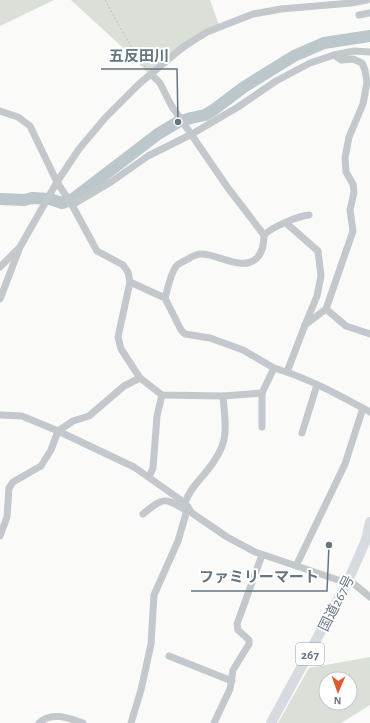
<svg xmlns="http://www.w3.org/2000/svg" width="370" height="723" viewBox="0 0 370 723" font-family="'Alegreya Sans','Noto Sans JP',sans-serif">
<rect width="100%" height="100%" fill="#fafaf8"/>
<g fill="#dadfd7" fill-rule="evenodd">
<path d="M0,0H54L0,26Z"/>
<path d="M71,0H210L219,25L151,76L120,45Z"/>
<path d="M370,657V705L341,723H278L309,668ZM326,679H350V703H326Z"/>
</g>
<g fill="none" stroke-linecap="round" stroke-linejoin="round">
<path stroke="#bbc7cb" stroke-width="12" d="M0,199L24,200L32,198L50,199L62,203L73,199L158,134L178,122L191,118L205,115L212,111L244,87L294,56L324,43L370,36"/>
<path stroke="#bbbfc2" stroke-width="1" stroke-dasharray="2 2" stroke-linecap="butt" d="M105,0C118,23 130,47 146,68"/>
<g stroke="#c3c8cc" stroke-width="7">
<path d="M359,15L370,13"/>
<path d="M334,55L341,60L353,59L362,63L365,70L367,82L363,104L349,137L345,158L346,172L353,184L354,192L350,210L353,231L326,309L346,326L370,334"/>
<path d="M151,74L160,83L171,105L228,188L264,235C272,227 298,216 309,215"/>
<path d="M0,111L18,117L30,126L57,182L72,205L97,251L123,265L128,272L130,282L118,337L121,349L140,378L162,395L223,396L262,393L274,368C308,378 339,395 370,412"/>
<path d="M72,205L111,182L148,156L192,134L238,107L276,81L310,63L334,55L354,51L370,52"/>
<path d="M286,223L318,251L321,276L317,296L305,325"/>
<path d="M0,267L18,249"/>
<path d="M130,282L165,298L181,330L185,334L210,338L243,350L274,368"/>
<path d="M165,298C168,288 170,276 175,268C177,264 181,263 184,261C190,258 195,254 201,254C219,254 242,272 257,258C263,251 264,244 264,235"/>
<path d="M0,299L20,247L57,182L79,149L105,118L139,84L183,47L207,32L253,14L281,9L351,3L367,0"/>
<path d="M287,372L305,325L326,309"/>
<path d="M0,415L22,416L58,431L134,467L185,503L192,513L227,537L255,552L347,583"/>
<path d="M262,427V393"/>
<path d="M302,433L317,385"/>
<path d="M149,477L153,468L157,416L162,395"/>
<path d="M185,503C189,490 198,482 206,472C230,443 226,431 223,396"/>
<path d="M143,514C163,497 165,497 187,511"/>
<path d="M0,536L7,517L9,488L13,482L41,466L51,450L58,431L73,421L89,416L124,386L140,378"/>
<path d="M296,566L345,464L363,408"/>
<path d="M348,579L370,597"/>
<path d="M169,656L232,681"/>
<path d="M39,723C51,711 69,718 83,723"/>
<path d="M131,723L141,690L151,644L154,595L178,541L188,507"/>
<path d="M214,723L230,689L233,670L249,644V640L238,630L237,624L262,555"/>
</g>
<path stroke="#d6dbdf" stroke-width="10" d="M271,723L347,583L366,540L370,522"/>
</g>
<g text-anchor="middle" stroke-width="4" stroke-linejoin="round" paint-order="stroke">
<rect fill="#fff" stroke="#939fa8" stroke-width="1" x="296" y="643" width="28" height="22" rx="3"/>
<g font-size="13" font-weight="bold" fill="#657683">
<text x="310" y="659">267</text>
</g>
<g font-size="14" fill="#657683" stroke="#fff">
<text transform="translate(336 603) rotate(-63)" y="5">国道267号</text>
</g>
</g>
<path fill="none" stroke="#657683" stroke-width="1.5" d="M178 122L177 69H101M329 545L327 591H191"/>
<g fill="#657683" stroke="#fff" stroke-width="1.5">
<circle cx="178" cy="122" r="4"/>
<circle cx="329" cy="545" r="4"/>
</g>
<g font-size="15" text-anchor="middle" font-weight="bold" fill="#657683" stroke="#fff" stroke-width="4" stroke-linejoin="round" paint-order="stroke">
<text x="139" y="61">五反田川</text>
<text x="259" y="582">ファミリーマート</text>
</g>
<g transform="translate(338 691) rotate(182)"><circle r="19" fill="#ffffff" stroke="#c1c8cd"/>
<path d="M0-3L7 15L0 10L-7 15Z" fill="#e4572e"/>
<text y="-6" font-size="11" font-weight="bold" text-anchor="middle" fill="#657683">N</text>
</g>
</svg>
